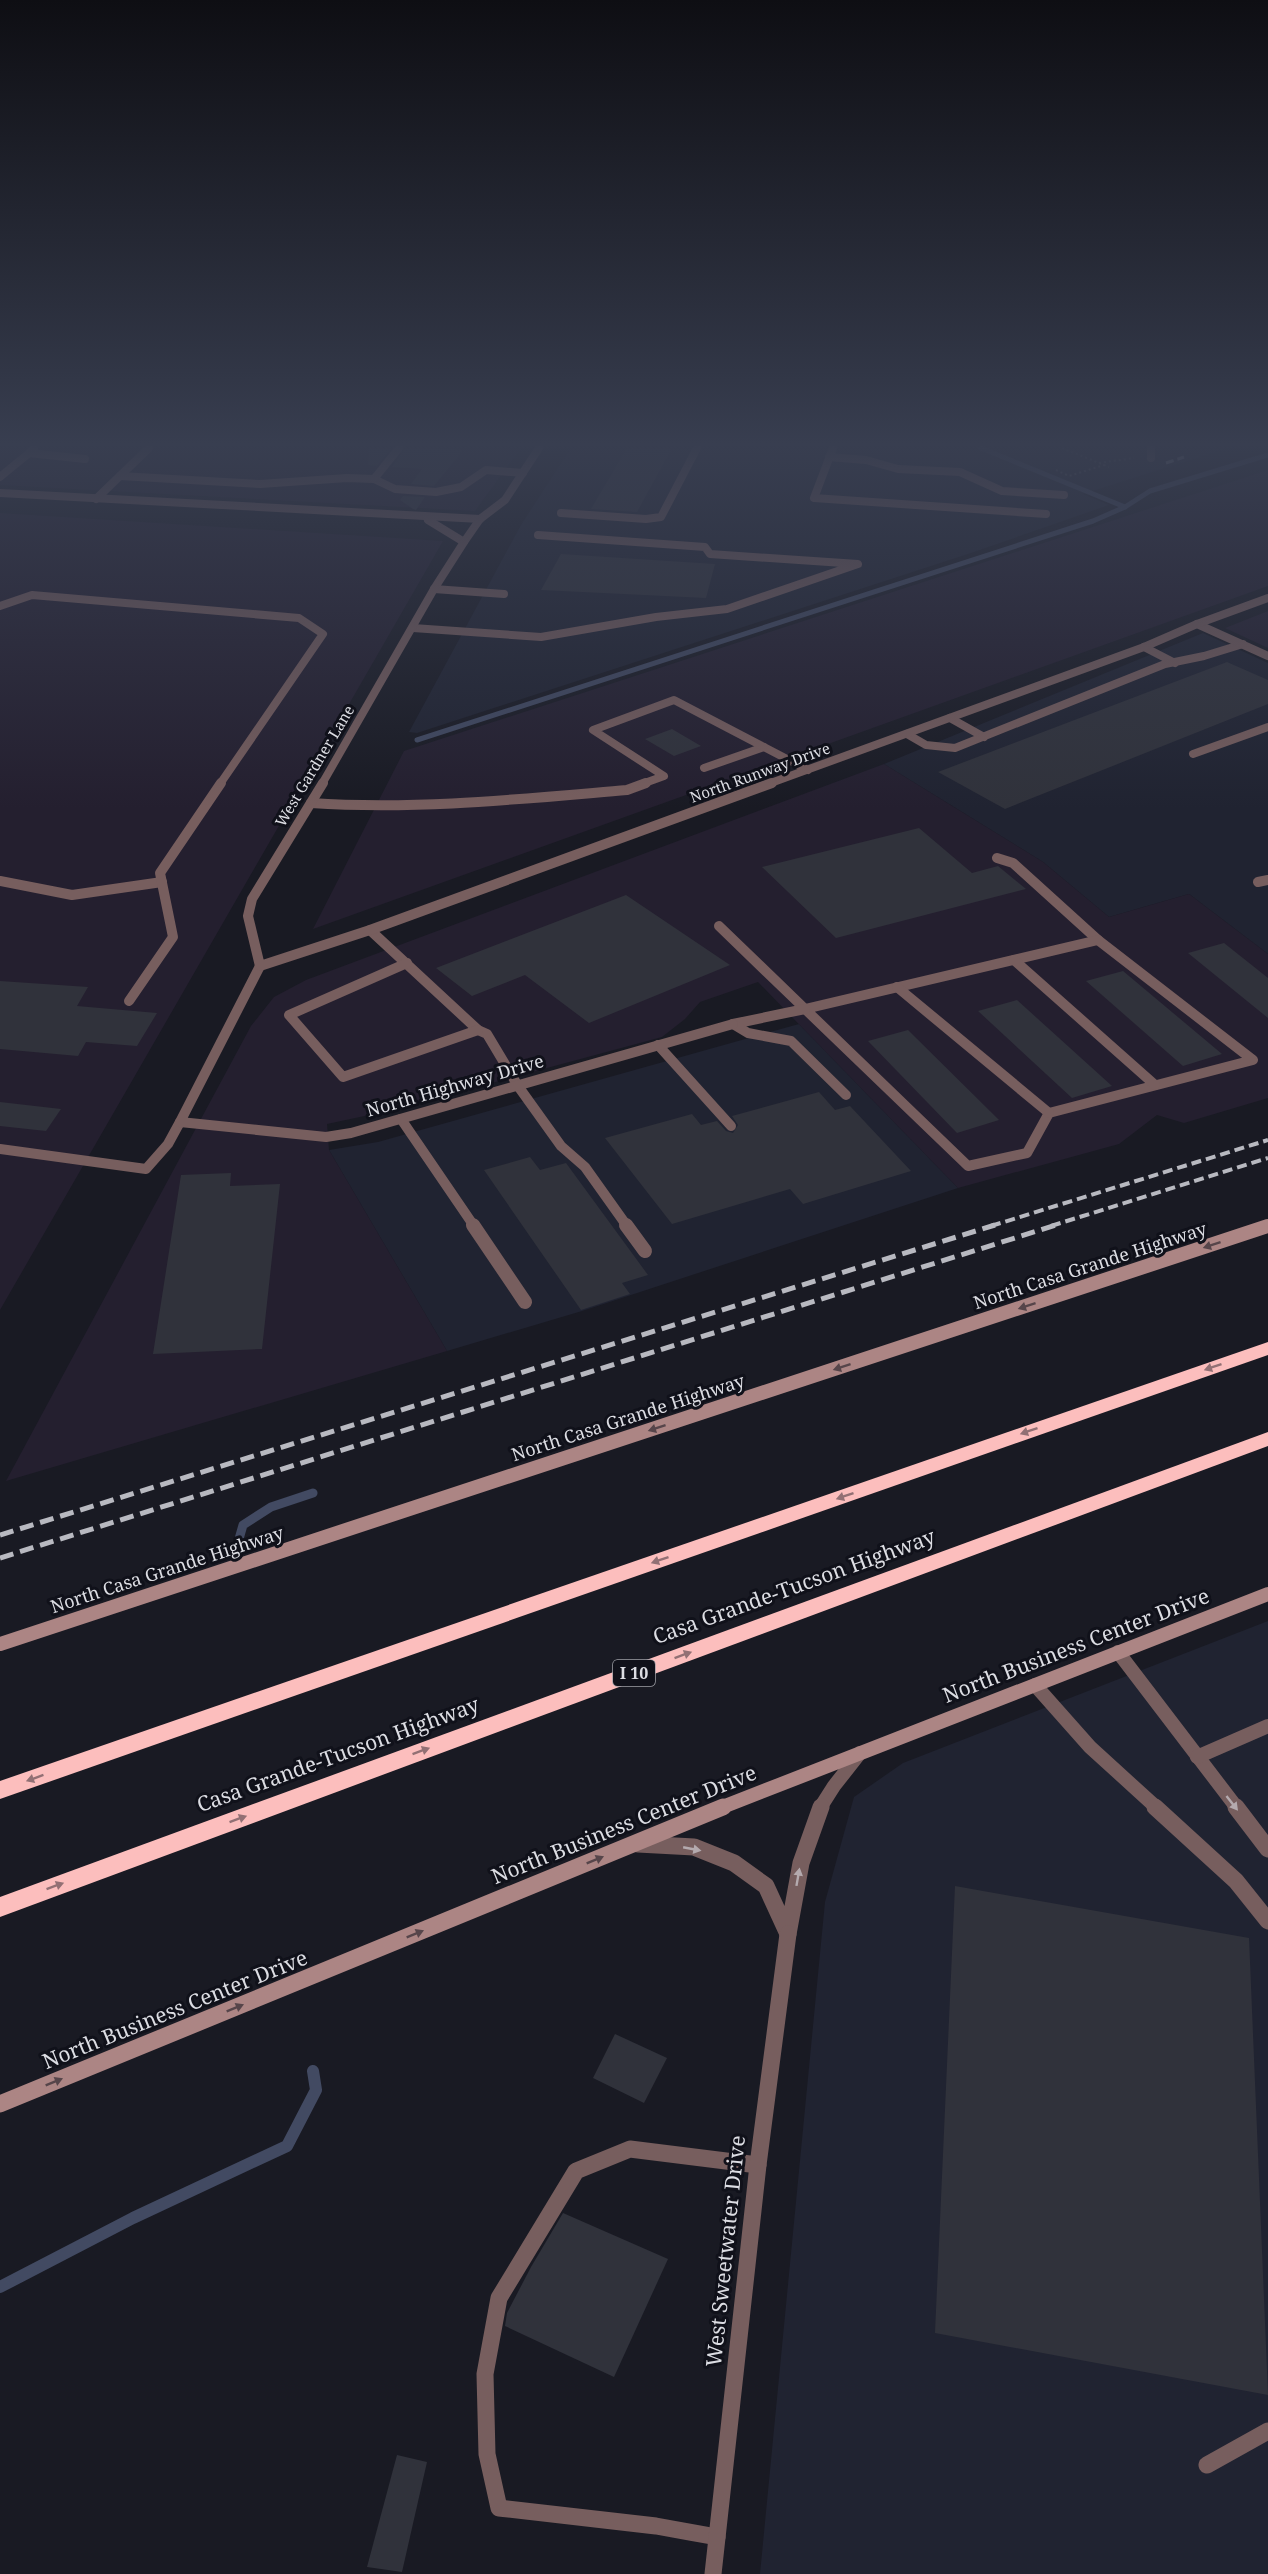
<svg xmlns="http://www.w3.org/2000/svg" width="1268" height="2574" viewBox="0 0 1268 2574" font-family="'Noto Serif',serif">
<rect width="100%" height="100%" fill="#191a23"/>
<g fill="#202331">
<path d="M571,448H1228L1083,494L1109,505L971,553L417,733L409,732L521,525Z"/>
<path d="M1203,633L1268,663V954L1189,894L1109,917L1043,862L884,764Z"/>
<path d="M799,1024L958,1188L582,1311L447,1351L329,1150L378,1142Z"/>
<path d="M1268,1621V2574H760L825,1902L854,1797L903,1763Z"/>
</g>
<g fill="#241f2f">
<path d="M0,448H521L475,511L0,485Z"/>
<path d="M1268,470V586L313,929L404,751Z"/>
<path d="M0,513L443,541L0,1310Z"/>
<path d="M1268,611V648L1225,628Z"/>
<path d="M884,764L1043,862L1109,917L1189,894L1268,954V1098L1184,1123L1157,1115L1119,1144L958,1188L758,982L700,1002L685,1019L662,1037L388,1111L327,1124L329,1150L447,1351L6,1481L251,1026L274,997L306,980Z"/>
</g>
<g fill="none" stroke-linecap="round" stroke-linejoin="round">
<g stroke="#424a62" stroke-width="5">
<path d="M981,448L1125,507"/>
<path d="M417,740L1093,521L1125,507L1150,491L1268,455"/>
</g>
<path stroke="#424a62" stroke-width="9" d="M239,1539L243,1525L271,1507L313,1493"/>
<path stroke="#424a62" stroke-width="12" d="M0,2287L133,2218L287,2146L316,2090L313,2071"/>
</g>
<g fill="#30323b">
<path d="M369,448H391L377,466L368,465Z"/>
<path d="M405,448H432L463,450L434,486L411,484L422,469L392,467Z"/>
<path d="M627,448H672L637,512L591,509Z"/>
<path d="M403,496L425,497L416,510L413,509L400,500Z"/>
<path d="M561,554L715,564L706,598L541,590Z"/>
<path d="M1227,662L1268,680V704L1005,809L938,772Z"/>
<path d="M672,729L701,746L674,756L645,739Z"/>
<path d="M919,828L972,873L998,866L1026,889L836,938L762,867Z"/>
<path d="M626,895L730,965L589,1023L525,975L472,996L436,968Z"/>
<path d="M1224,943L1268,978V1018L1188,953Z"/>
<path d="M1123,971L1222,1054L1183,1066L1086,981Z"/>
<path d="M0,981L88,987L77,1006L157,1013L137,1046L86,1042L78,1056L0,1049Z"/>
<path d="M1017,1000L1112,1086L1072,1098L978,1011Z"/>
<path d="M908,1030L999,1120L957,1133L868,1041Z"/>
<path d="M819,1092L835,1110L850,1106L911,1171L803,1204L790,1189L672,1224L605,1138L692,1114L701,1125L717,1121L726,1131L733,1133L738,1125L732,1116Z"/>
<path d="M0,1102L61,1109L46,1131L0,1126Z"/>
<path d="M530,1157L540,1170L566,1163L648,1275L622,1283L630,1294L581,1310L484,1170Z"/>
<path d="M231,1173L230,1186L280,1184L262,1349L153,1354L181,1175Z"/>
<path d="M955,1886L1249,1938L1268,2395L935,2333Z"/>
<path d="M615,2034L667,2058L644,2103L593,2078Z"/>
<path d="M563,2213L668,2259L614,2377L505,2326L507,2313L531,2267Z"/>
<path d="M397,2455L427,2462L402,2572L367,2567Z"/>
</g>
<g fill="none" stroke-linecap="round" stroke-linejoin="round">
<g stroke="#5a5b63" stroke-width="2" stroke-dasharray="2 3" stroke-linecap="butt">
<path d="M1062,448L1109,467"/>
<path d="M1099,463L1134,458"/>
<path d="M1056,470L1069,476L1104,465"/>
</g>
<g stroke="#775e5e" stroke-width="8">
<path d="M833,448L814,498L1046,514"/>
<path d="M1151,448V458"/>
<path d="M29,453L85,459"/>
<path d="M829,457L866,460L898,469L960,472L1002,491L1064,495"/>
<path d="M120,476L260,484L347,478L374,479L395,489L436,492L461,487L486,470L523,473"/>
<path d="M0,477L34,449"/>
<path d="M374,479L399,448"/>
<path d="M96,499L149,448"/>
<path d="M561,513L646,519L661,517L697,448"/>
<path d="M434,589L504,594"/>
<path d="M0,606L32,595L299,618L323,634L220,784"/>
<path d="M413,628L541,637L656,617L727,609L858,564L710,554L705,547L538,535"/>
<path d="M1144,647L1175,663"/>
<path d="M950,718L984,737"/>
<path d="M907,734L926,745L955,748L1165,664L1204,656L1243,644"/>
<path d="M1193,754L1268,727"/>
<path d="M704,768L764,747"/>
<path d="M642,784L664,776L593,730L674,700L808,770"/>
</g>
<g stroke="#775e5e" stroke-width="10">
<path d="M311,803C417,810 521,799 627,790L646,783"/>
<path d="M997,858L1013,863L1098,940"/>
<path d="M0,881L72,895L162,882"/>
<path d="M1258,882L1268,880"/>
<path d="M719,926L805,1009"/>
<path d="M370,930L478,1030L487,1034L518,1086L561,1146L585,1167L627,1226"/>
<path d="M1098,940L1253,1060L1049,1113L1027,1153L968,1166L805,1009Z"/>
<path d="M1014,960L1155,1085"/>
<path d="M407,963L289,1015L343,1077L478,1030"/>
<path d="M897,987L1049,1113"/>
<path d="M129,1001L173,937L160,873L221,783"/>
<path d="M733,1024L805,1009"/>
<path d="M733,1024L748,1033L791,1041L846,1095"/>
<path d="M658,1045L731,1126"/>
<path d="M401,1119L474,1226"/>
<path d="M0,1149L146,1169L168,1144L180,1122"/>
</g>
<g stroke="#775e5e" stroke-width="14">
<path d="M473,1225L525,1302"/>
<path d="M626,1225L645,1251"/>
<path d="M1118,1652L1237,1808"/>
<path d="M1035,1685L1090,1747L1157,1808"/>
<path d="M1197,1757L1268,1726"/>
</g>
<g stroke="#775e5e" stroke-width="17">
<path d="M1155,1807L1236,1881L1268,1921"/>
<path d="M1236,1807L1268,1849"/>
<path d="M1207,2465L1268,2431"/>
<path d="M717,2537L656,2526L499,2508L487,2454L485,2374L499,2298L576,2171L630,2149L758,2165"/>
</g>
<path stroke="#775e5e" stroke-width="8" d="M1197,624L1268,656"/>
<path stroke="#775e5e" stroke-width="10" d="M260,966L180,1122L326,1137L351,1133L733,1024"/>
<path stroke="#775e5e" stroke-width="14" d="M820,1808L834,1786L860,1753"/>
<g stroke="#775e5e" stroke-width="17">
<path d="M638,1844L694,1847L734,1863L766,1886L788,1934L801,1863L821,1807"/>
<path d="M713,2574L758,2165L788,1934"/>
</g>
<g stroke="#775e5e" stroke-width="8">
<path d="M0,493L480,519"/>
<path d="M428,520L464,542"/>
<path d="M322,784L434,589L464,542L480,519L505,500L539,448"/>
<path d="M768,784L1144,647L1197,624L1268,598"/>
</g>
<path stroke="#775e5e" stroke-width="10" d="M323,783L252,899L248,916L260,966L370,930L772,783"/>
<g stroke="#ac8584" stroke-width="14">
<path d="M0,1644L1268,1226"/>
<path d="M720,1808L1268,1594"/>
</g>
<path stroke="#ac8584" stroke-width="17" d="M0,2104L723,1807"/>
<g fill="#fcbebd" fill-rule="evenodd">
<path d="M1268,1342V1355L0,1799V1781Z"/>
<path d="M1268,1432V1446L0,1917V1897Z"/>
</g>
<path stroke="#b8b9c0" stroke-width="3" stroke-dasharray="8 4" stroke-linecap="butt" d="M1166,463L1184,457"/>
<g stroke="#b8b9c0" stroke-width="4" stroke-dasharray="10 5" stroke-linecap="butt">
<path d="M991,1226L1268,1140"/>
<path d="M1051,1226L1268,1158"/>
</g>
<g stroke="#b8b9c0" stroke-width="5" stroke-dasharray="14 7" stroke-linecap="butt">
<path d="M0,1535L995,1225"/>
<path d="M0,1558L1056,1225"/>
</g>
</g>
<defs><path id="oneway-solid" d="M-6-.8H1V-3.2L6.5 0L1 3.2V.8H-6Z" transform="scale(1.5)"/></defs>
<g fill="#56454a">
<use href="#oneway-solid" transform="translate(1212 1245) rotate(162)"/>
<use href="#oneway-solid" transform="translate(1027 1306) rotate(162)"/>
<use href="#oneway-solid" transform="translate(842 1367) rotate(162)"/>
<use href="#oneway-solid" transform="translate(657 1428) rotate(162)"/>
<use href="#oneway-solid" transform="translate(595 1860) rotate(-22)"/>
<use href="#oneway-solid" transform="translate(415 1934) rotate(-22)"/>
<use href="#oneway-solid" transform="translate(235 2008) rotate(-22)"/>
<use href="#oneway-solid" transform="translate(54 2082) rotate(-22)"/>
</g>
<g fill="#927074">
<use href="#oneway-solid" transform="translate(1213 1367) rotate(161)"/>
<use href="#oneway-solid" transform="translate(1029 1431) rotate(161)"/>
<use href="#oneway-solid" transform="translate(845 1496) rotate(161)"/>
<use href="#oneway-solid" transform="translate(660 1560) rotate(161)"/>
<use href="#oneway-solid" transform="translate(683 1655) rotate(-20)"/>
<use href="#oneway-solid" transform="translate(421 1751) rotate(-20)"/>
<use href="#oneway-solid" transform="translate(35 1778) rotate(160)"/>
<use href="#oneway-solid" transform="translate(238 1819) rotate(-20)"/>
<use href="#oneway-solid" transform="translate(55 1886) rotate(-20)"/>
</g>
<g fill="#b4aaae">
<use href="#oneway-solid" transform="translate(1232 1803) rotate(52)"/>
<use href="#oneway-solid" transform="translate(692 1849) rotate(11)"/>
<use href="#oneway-solid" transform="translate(798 1877) rotate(-80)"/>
</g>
<linearGradient id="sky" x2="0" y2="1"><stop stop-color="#0e0e13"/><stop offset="0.55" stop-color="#383e50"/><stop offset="1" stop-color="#383e50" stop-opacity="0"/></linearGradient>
<rect width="1268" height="808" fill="url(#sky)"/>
<g text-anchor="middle" stroke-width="6" stroke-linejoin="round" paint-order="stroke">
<g font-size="15" fill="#dcdde3" stroke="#10111a">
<text transform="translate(315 766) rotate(-59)" y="5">West Gardner Lane</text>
<text transform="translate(760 773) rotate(-20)" y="5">North Runway Drive</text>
</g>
<rect fill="#10111a" stroke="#9fa0a7" stroke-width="1.5" x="613" y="1660" width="42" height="26" rx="4.5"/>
<g font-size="16" font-weight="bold" fill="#dcdde3">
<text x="634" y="1679">I 10</text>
</g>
<g font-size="18" fill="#dcdde3" stroke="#10111a">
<text transform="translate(455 1086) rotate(-16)" y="6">North Highway Drive</text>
<text transform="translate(1090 1266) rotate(-18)" y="6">North Casa Grande Highway</text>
<text transform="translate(628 1418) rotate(-18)" y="6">North Casa Grande Highway</text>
<text transform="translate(167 1570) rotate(-18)" y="6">North Casa Grande Highway</text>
</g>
<g font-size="21" fill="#dcdde3" stroke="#10111a">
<text transform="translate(794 1587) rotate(-20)" y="7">Casa Grande-Tucson Highway</text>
<text transform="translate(1076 1646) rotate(-21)" y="7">North Business Center Drive</text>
<text transform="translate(338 1755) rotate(-20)" y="7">Casa Grande-Tucson Highway</text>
<text transform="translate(624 1825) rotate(-22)" y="7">North Business Center Drive</text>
<text transform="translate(175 2010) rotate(-22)" y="7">North Business Center Drive</text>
<text transform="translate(726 2251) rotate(-84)" y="7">West Sweetwater Drive</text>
</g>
</g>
</svg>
